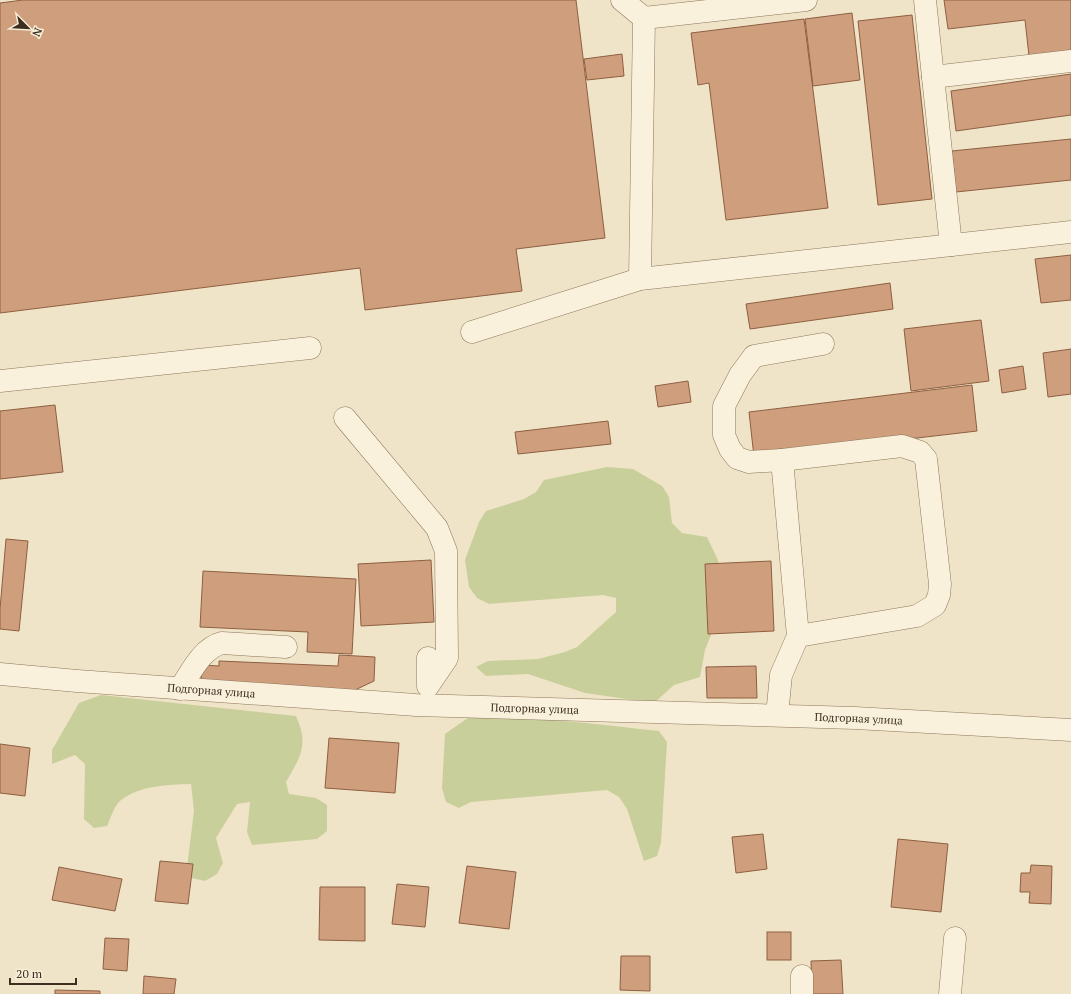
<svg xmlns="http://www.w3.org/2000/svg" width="1071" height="994" viewBox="0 0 1071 994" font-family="'PT Serif',serif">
<rect width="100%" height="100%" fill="#f0e4c8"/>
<g fill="#c9cf9b">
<path d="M607,467L633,469L662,486L669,497L672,523L682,533L707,537L718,560L725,600L705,650L700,677L674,685L654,703L585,693L528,674L486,676L476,667L488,661L538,659L565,652L577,647L616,612V598L603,595L489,604L477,598L469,587L465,560L479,522L486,511L524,499L536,492L544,480Z"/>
<path d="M101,695L296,716C309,745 301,756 286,782L289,794L316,798L327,805V831L317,839L252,845L247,832L250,802L237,804L216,838L223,863L217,874L205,881L192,878L187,867L194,811L191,784C167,785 140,785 120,801C114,806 110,820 107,826L94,828L84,819L85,764L75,755L52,764V750L79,703Z"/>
<path d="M469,717C533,716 595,724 659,731L667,742L661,843L657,856L644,861L627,809L619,797L607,790L471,802L459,808L446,802L442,788L445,734Z"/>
</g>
<g fill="#cf9f7d" stroke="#8d5f41">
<path d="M23,0H576L605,238L516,249L522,291L365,310L360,268L0,313V3Z"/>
<path d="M944,0H1071V51L1029,56L1025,20L948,29Z"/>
<path d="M852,13L860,80L813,86L805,19Z"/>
<path d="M912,15L932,199L878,205L858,21Z"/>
<path d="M804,19L828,208L726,220L709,83L698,85L691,33Z"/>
<path d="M622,54L624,76L587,80L584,59Z"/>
<path d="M1071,74V115L956,131L951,91Z"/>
<path d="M1071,139V180L956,192L952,151Z"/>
<path d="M1071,255V300L1041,303L1035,259Z"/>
<path d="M890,283L893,309L750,329L746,304Z"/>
<path d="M981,320L989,381L911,391L904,329Z"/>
<path d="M1071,349V394L1048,397L1043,353Z"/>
<path d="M1023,366L1026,389L1002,393L999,370Z"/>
<path d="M688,381L691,402L658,407L655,386Z"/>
<path d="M972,385L977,431L754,457L749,412Z"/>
<path d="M55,405L63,472L0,479V411Z"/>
<path d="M608,421L611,444L518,454L515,432Z"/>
<path d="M6,539L28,541L19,631L0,629V609Z"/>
<path d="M431,560L434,622L361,626L358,564Z"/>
<path d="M771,561L774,631L708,634L705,564Z"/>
<path d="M203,571L356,579L352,654L307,652L308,632L200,627Z"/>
<path d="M339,655L375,657L374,681L355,690L201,683L202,665L219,666V661L338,666Z"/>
<path d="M756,666L757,698H707L706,667Z"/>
<path d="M329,738L399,743L395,793L325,788Z"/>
<path d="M0,744L30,748L25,796L0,793Z"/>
<path d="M763,834L767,869L736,873L732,837Z"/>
<path d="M898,839L948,844L941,912L891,907Z"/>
<path d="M160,861L193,864L188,904L155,901Z"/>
<path d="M1031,865L1052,866L1051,904L1029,903L1030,892H1020L1021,873H1030Z"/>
<path d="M467,866L516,872L509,929L459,923Z"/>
<path d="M59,867L122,879L115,911L52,900Z"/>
<path d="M397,884L429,887L425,927L392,924Z"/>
<path d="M320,887H365V941L319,940Z"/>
<rect x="767" y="932" width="24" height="28"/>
<path d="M105,938L129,939L127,971L103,969Z"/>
<path d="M621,956H650V991L620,990Z"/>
<path d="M841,960L843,994H812L811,961Z"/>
<path d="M144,976L176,979L174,994H143Z"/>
<path d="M55,990L100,991V994H55Z"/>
</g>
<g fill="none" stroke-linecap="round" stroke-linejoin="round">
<g stroke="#8d765c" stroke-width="23">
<g id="minor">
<path d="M622,0L644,18L640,279"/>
<path d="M925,0L933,77"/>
<path d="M644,18L806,0"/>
<path d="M951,245L933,77L1071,61"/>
<path d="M472,332L640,279L1071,232"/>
<path d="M0,381L310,348"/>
<path d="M345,418L437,528L446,551L447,658L428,686V658"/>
<path d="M782,460L902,446L920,452L926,459L940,584L939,595L935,605L917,616L798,636"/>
<path id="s1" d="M0,674L77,681L416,705L855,718L1071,730"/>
<path d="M180,689C191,672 202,648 222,643L286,647"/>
<path d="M777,715L781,675L798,636L782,460L749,462L737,458L730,449L724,435V406L740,375L754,356L823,344"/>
<path d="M802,994V976"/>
<path d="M950,994L955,938"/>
</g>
</g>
<use href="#minor" stroke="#faf1dc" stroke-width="22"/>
</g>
<g text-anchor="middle" stroke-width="3.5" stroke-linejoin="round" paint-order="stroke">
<g font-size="11" fill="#3d2e20" stroke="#f7eed8">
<text dy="4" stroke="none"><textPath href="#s1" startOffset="212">Подгорная улица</textPath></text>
<text dy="4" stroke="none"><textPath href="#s1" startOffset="536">Подгорная улица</textPath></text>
<text dy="4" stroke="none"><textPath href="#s1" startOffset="860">Подгорная улица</textPath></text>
</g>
</g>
<g transform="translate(28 28) rotate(114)" stroke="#f7eed8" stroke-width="3" paint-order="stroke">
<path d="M0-3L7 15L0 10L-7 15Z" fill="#3d2e20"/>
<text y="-6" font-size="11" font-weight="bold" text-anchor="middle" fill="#3d2e20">N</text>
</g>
<path d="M10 978v6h66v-6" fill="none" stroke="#3d2e20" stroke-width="2"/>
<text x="16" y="978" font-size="12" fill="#3d2e20" stroke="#f7eed8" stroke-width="3" paint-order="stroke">20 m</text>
</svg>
